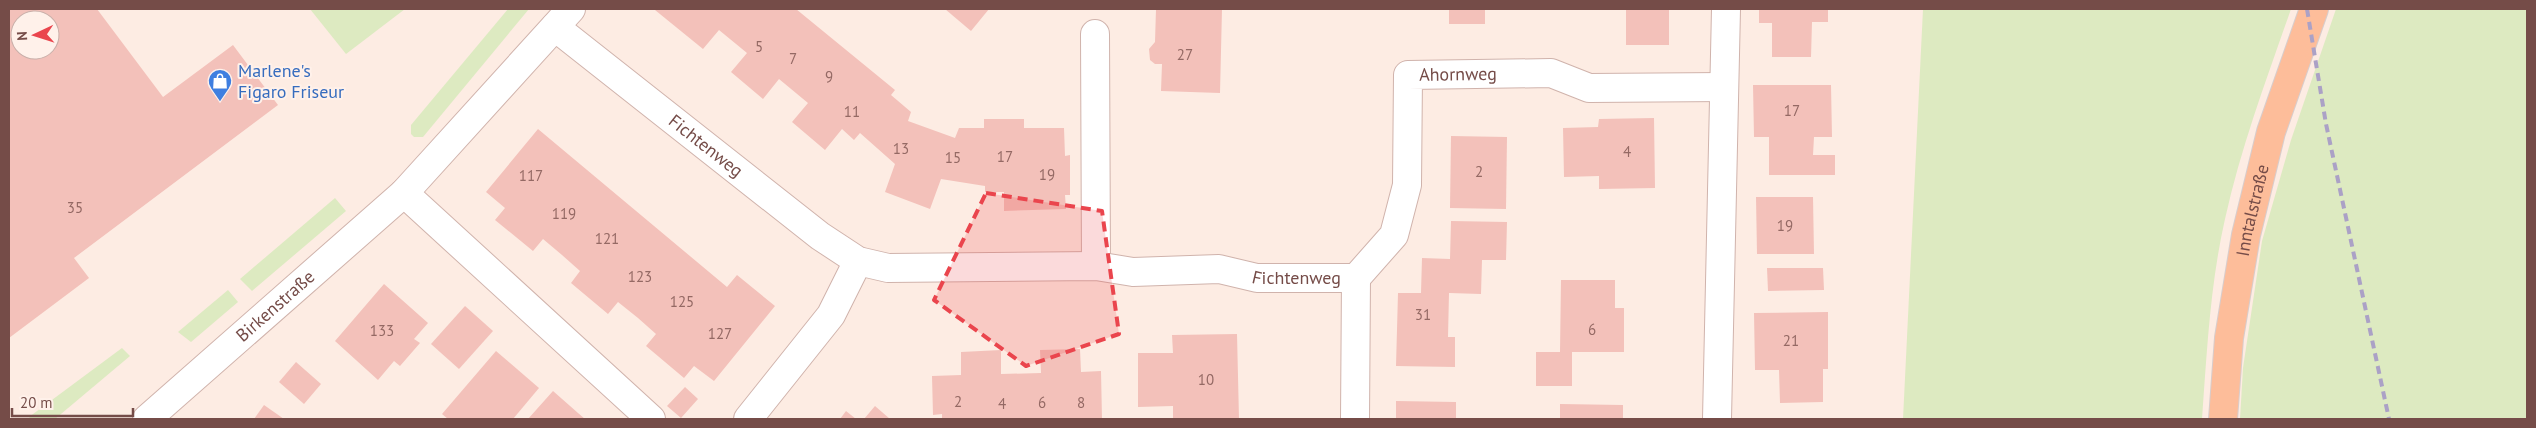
<svg xmlns="http://www.w3.org/2000/svg" width="2536" height="428" viewBox="0 0 2536 428" font-family="'PT Sans',sans-serif">
<rect width="100%" height="100%" fill="#fdece3"/>
<g fill="#ddeac1">
<path d="M310,9H405L346,54Z"/>
<path d="M508,9H529L423,137H414L411,134V125Z"/>
<path d="M1923,9H2291C2267,78 2241,147 2225,219C2210,285 2207,352 2202,419H1903Z"/>
<path d="M2336,9H2527V419H2240L2243,368L2262,241L2291,140Z"/>
<path d="M335,198L346,211L252,291L240,279Z"/>
<path d="M228,290L238,302L191,342L178,332Z"/>
<path d="M122,348L130,356L55,419H31L29,417Z"/>
</g>
<g fill="#f3c1ba" fill-rule="evenodd">
<path d="M9,9H97L163,97L233,45L278,105L74,258L89,278L9,338ZM20,20H50V50H20Z"/>
<path d="M657,9H796L895,90L891,95L911,112L908,121L955,138L959,128H984V119H1024V128H1064L1065,156L1070,155V195H1065L1066,209L1004,211V192H985V186L941,179L930,209L885,192L895,164L860,133L854,140L842,129L825,150L792,122L808,103L779,79L763,99L731,72L747,53L719,30L703,49L655,10Z"/>
<path d="M945,9H989L971,31Z"/>
<path d="M1156,9H1222L1220,93L1161,91L1162,64H1155L1150,60L1149,49L1155,42Z"/>
<rect x="1449" y="9" width="36" height="15"/>
<rect x="1626" y="9" width="43" height="36"/>
<path d="M1759,9H1828V22H1812L1811,57H1772V23H1759Z"/>
<path d="M1753,85H1831L1832,137H1814L1813,155H1835V175H1769V137H1754Z"/>
<path d="M1654,118L1655,188L1599,189V176L1564,177L1563,128L1598,127L1599,119Z"/>
<path d="M538,129L727,287L737,275L775,306L714,381L694,366L684,378L646,346L656,334L638,318L618,302L608,314L571,283L580,271L562,255L543,239L533,251L495,220L505,208L486,192Z"/>
<path d="M1451,136L1507,137L1506,209L1450,208Z"/>
<path d="M1756,197H1813L1814,254H1757Z"/>
<path d="M1451,221L1507,222L1506,260H1482L1481,294L1449,293L1448,337H1455V367L1396,366L1398,293H1421L1422,258L1450,259Z"/>
<path d="M1767,268H1823L1824,290L1768,291Z"/>
<path d="M1561,280H1615V308H1624V352H1572V386H1536V352H1560Z"/>
<path d="M384,284L428,323L414,339L420,343L400,366L394,361L378,380L335,341Z"/>
<path d="M465,306L493,331L459,369L431,344Z"/>
<path d="M1828,312V369H1823V402L1780,403L1779,370H1755L1754,313Z"/>
<path d="M1237,334L1239,419H1173V406L1138,407V353H1173L1172,335Z"/>
<path d="M1080,349L1081,372L1101,371L1102,419H942V414L933,415L932,376L961,375V352L1001,350V374L1041,373L1040,350Z"/>
<path d="M496,351L539,388L513,419H448L442,414Z"/>
<path d="M296,362L321,384L304,404L279,382Z"/>
<path d="M685,387L698,399L681,418L667,406Z"/>
<path d="M553,391L578,413L585,419H528Z"/>
<path d="M1396,401L1456,402V419H1396Z"/>
<path d="M1560,404L1623,405V419H1560Z"/>
<path d="M264,405L284,419H254Z"/>
<path d="M875,406L890,419H864Z"/>
<path d="M846,411L856,419H840Z"/>
</g>
<g fill="none" stroke-linecap="round" stroke-linejoin="round">
<g stroke="#d0b3ac" stroke-width="30">
<g id="minor">
<path id="s1" d="M555,27L820,236L858,261L888,268L1096,266L1133,272L1219,269L1257,278H1356"/>
<path d="M1095,34L1096,266"/>
<path d="M404,193L651,419"/>
<path id="s2" d="M1356,278L1394,235L1407,185L1408,75L1551,73L1589,88L1724,87"/>
<path id="s3" d="M147,419L404,193L571,9"/>
<path d="M748,419L831,315L858,261"/>
<path d="M1355,419L1356,278"/>
<path d="M1717,419L1726,9"/>
</g>
</g>
<g stroke="#d8cdcc" stroke-width="30">
<g id="major">
<path id="s4" d="M2223,419L2229,338L2246,235L2271,132L2314,9"/>
</g>
</g>
<use href="#minor" stroke="#fff" stroke-width="28"/>
<use href="#major" stroke="#fdbd9a" stroke-width="28"/>
<path stroke="#aba1c6" stroke-width="4" stroke-dasharray="8 5" stroke-linecap="butt" d="M2307,9L2326,124L2389,419"/>
</g>
<path fill="#ea454d" fill-opacity="0.2" stroke="#ea454d" stroke-width="4" stroke-dasharray="10 6" stroke-linejoin="round" d="M986,193L1102,211L1119,334L1026,366L934,300Z"/>
<defs>
<g id="shop-pin" transform="scale(1.25)"><path d="M0 17L-7.5 6A9.5 9.5 0 1 1 7.5 6Z" fill="#3f7fe0" stroke="#fff1ea"/><path d="M-5-2.5h2.3a2.7 3.5 0 0 1 5.4 0H5L5.5 6h-11ZM-1.5-2.5h3a1.5 2.3 0 0 0-3 0Z" fill="#fff"/></g>
</defs>
<g fill-rule="evenodd">
<use href="#shop-pin" x="220" y="81"/>
</g>
<g text-anchor="middle" stroke-width="4" stroke-linejoin="round" paint-order="stroke">
<g font-size="15" fill="#946964">
<text x="759" y="52">5</text>
<text x="1185" y="60">27</text>
<text x="793" y="64">7</text>
<text x="829" y="82">9</text>
<text x="1792" y="116">17</text>
<text x="852" y="117">11</text>
<text x="901" y="154">13</text>
<text x="1627" y="157">4</text>
<text x="1005" y="162">17</text>
<text x="953" y="163">15</text>
<text x="1479" y="177">2</text>
<text x="1047" y="180">19</text>
<text x="531" y="181">117</text>
<text x="75" y="213">35</text>
<text x="564" y="219">119</text>
<text x="1785" y="231">19</text>
<text x="607" y="244">121</text>
<text x="640" y="282">123</text>
<text x="682" y="307">125</text>
<text x="1423" y="320">31</text>
<text x="1592" y="335">6</text>
<text x="382" y="336">133</text>
<text x="720" y="339">127</text>
<text x="1791" y="346">21</text>
<text x="1206" y="385">10</text>
<text x="958" y="407">2</text>
<text x="1042" y="408">6</text>
<text x="1081" y="408">8</text>
<text x="1002" y="409">4</text>
</g>
<g font-size="18" fill="#366cbe" stroke="#fff1ea" text-anchor="start">
<text x="238" y="77">Marlene's<tspan x="238" dy="21">Figaro Friseur</tspan></text>
</g>
<g font-size="18" fill="#754c48" stroke="#fff1ea">
<text dy="6" stroke="none"><textPath href="#s2" startOffset="269">Ahornweg</textPath></text>
<text dy="6" stroke="none"><textPath href="#s1" startOffset="192">Fichtenweg</textPath></text>
<text dy="6" stroke="none"><textPath href="#s4" startOffset="211">Inntalstraße</textPath></text>
<text dy="6" stroke="none"><textPath href="#s1" startOffset="824">Fichtenweg</textPath></text>
<text dy="6" stroke="none"><textPath href="#s3" startOffset="171">Birkenstraße</textPath></text>
</g>
</g>
<rect width="2536" height="428" fill="none" stroke="#754c48" stroke-width="20"/>
<g transform="translate(35 35) rotate(266)"><circle r="24" fill="#fff1ea" stroke="#c8afa9"/>
<path d="M0-4L9 19L0 12L-9 19Z" fill="#ea454d"/>
<text y="-8" font-size="14" font-weight="bold" text-anchor="middle" fill="#754c48">N</text>
</g>
<path d="M12 408v8h121v-8" fill="none" stroke="#754c48" stroke-width="2.5"/>
<text x="20" y="408" font-size="15" fill="#754c48" stroke="#fff1ea" stroke-width="4" paint-order="stroke">20 m</text>
</svg>
